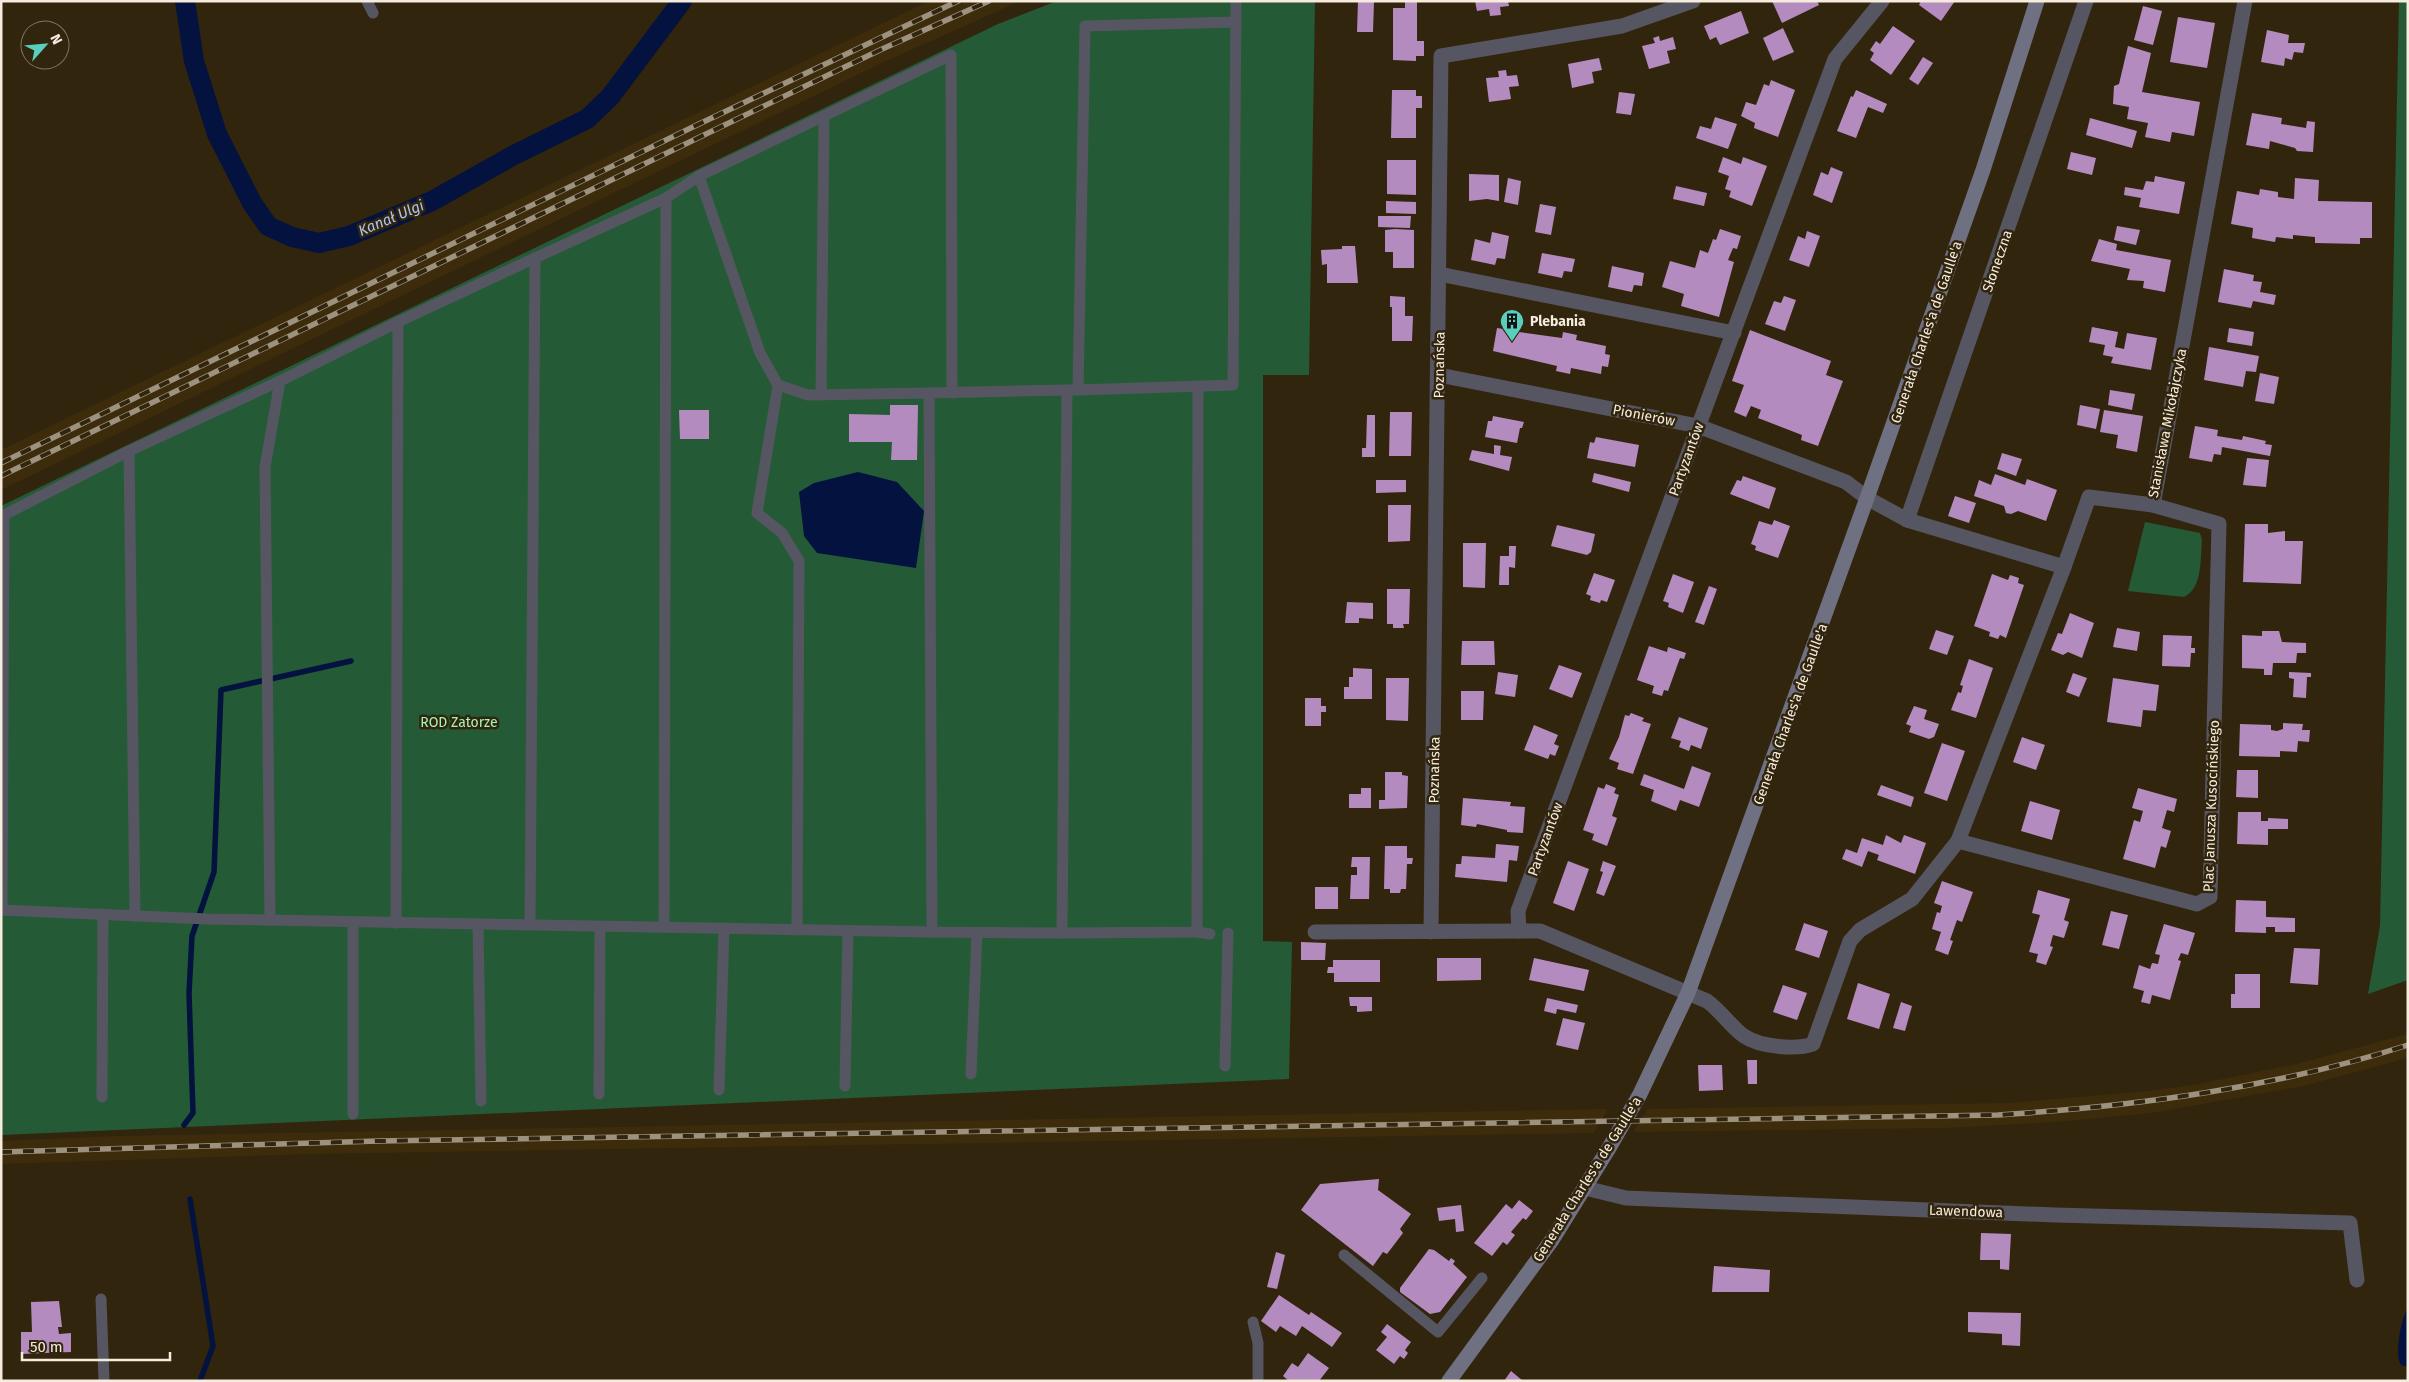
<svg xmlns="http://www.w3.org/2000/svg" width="2409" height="1382" viewBox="0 0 2409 1382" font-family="'Fira Sans',sans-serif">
<rect width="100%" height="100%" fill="#32250d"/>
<g fill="#3d2c0b">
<path d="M929,1H1020L884,62L1,490V450Z"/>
<path d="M2408,1034V1057L2397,1061L2303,1086L2152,1113L2056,1122L1943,1128L1633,1132L1648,1109L2010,1103L2149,1091L2198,1084L2297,1064Z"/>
<path d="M1608,1109L1594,1133L310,1154L1,1164V1141L118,1136Z"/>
</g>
<g fill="#255a37">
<path d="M1057,1H1315L1309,375H1263V941L1292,942L1289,1079L1,1135V506L998,24Z"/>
<path d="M2399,1H2408V980L2368,994L2380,926Z"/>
<path d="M2145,522L2200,533L2202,540C2200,559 2203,588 2184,597L2128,591Z"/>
</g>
<g fill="#03123f">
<path d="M858,472L897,482L924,511L916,568L817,553L804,536L799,492L814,483Z"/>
<path d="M2408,1308V1367L2401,1365C2394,1355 2401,1318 2408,1308Z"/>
</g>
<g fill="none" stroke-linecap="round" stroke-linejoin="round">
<g stroke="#03123f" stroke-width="5.5">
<path d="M184,1125L193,1113L189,993L192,936L214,872L221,690L351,661"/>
<path d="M190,1199L213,1346L200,1381"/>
</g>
<path stroke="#03123f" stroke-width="20" d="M185,1L194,61L217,134L252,203L268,226L292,237L319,243L349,236L432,201L514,155L587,119L610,97L682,1"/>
</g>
<g fill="#b48bbf">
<path d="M1358,1L1374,2L1373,32H1357Z"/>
<path d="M1405,1H1417V41H1424V56H1416V61L1393,60V8H1405Z"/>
<path d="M1475,1H1508L1509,6L1500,7L1501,15L1490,16L1489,9L1477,11Z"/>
<path d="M1772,1H1817L1819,5L1782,23Z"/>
<path d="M1921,1H1955L1941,21L1919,5Z"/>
<path d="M2143,6L2162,11L2153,45L2134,40Z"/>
<path d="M1741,11L1749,33L1720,45L1716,37L1710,40L1704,26Z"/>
<path d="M2178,17L2215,23L2207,68L2170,62Z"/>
<path d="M1893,26L1915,41L1891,75L1870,60L1874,53L1870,50L1876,41L1880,44Z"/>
<path d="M1783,28L1794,52L1773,61L1763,38Z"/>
<path d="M2267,30L2289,35L2288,43H2305L2303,53L2294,52L2292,60L2285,58L2284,66L2261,62Z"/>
<path d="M1659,36L1660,41L1673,37L1676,49L1667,51L1670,63L1649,69L1642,46L1655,43L1653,38Z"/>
<path d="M2128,46L2151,53L2142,92L2200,102L2194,136L2172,132L2170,142L2145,137L2148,123L2127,119L2129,107L2113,104L2114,86L2119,84Z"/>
<path d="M1923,57L1933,63L1918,85L1909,79Z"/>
<path d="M1599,58L1602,70L1592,72L1594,83L1572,88L1568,64Z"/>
<path d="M1506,70L1507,76L1517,75L1519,86L1509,87L1511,99L1489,102L1486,78L1499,77L1498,71Z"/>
<path d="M1771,80L1795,90L1778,137L1754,128L1755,123L1741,116L1746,102L1756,105L1764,84L1769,86Z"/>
<path d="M1392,90H1416V96H1422V108H1416V138H1391Z"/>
<path d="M1856,90L1887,104L1883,113L1868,107L1856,138L1837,131L1851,96L1853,97Z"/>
<path d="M1619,92L1635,94L1631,115L1616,113Z"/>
<path d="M2252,113L2282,118L2281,124L2306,128L2307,121L2315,122L2313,152L2297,151L2295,148L2270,141L2269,149L2246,145Z"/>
<path d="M1715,117L1737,124L1728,149L1696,138L1700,126L1711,129Z"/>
<path d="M2090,118L2137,131L2132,148L2086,135Z"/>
<path d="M2071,152L2096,158L2092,175L2067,169Z"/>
<path d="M1723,157L1741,164L1743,157L1767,166L1752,206L1729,197L1731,191L1725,189L1729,176L1718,172Z"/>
<path d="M1387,160H1416V195L1387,194Z"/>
<path d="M1831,167L1843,172L1832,203L1813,195L1821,172L1828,175Z"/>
<path d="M1469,174L1499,175V201L1487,199L1469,201Z"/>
<path d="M2155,176L2185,182L2179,214L2139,207L2141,198L2124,195L2125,187L2143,190L2146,181L2154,182Z"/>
<path d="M1508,178L1521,181L1518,205L1504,202Z"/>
<path d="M2295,178L2319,180L2318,201L2372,202V238H2360V244L2315,243V237L2293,235V239L2276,237L2275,242L2252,238L2253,228L2231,224L2237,191L2259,195L2260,189L2278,192V197L2294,199Z"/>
<path d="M1676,186L1707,193L1704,206L1673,199Z"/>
<path d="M1386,201L1416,202V214L1386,213Z"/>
<path d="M1540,204L1556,207L1551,235L1535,232Z"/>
<path d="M1378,216H1411L1410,228L1378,227Z"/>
<path d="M2117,226L2140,230L2136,245L2114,240Z"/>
<path d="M1395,229L1414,230V268H1393V252H1385V230Z"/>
<path d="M1720,229L1741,236L1737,249L1733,248L1728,260L1734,262L1719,317L1681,306L1684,294L1662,287L1670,261L1695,268L1700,250L1708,253L1713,239L1716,240Z"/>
<path d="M1807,231L1820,236L1809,267L1789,260L1798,236L1805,239Z"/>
<path d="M1492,232L1509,236L1505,259L1497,258L1495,265L1471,260L1475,239L1490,243Z"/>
<path d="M2099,239L2117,244L2116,250L2171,260L2165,292L2143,288L2144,281L2127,280L2130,269L2091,261Z"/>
<path d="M1342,246H1355L1358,283H1327V264L1322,265L1321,250L1342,249Z"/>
<path d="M1542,253L1575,259L1572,272L1564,271L1562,278L1538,273Z"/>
<path d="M1612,266L1644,273L1642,286L1634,285L1632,292L1608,287Z"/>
<path d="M2224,269L2254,275L2253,281L2262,282L2260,292L2276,295L2274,305L2253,301L2251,308L2218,302Z"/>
<path d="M1390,296L1405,297V316H1413L1412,341H1392V307H1390Z"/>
<path d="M1784,296L1796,300L1785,331L1765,324L1774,301L1781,303Z"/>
<path d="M1509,327L1519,329V332L1562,338L1563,332L1577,335L1576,340L1606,346L1605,354L1610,355L1608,367L1602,366L1601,374L1571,368L1570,374L1556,371L1557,366L1493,351L1497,328L1509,330Z"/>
<path d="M2092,327L2118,332L2115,347L2124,349L2127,333L2157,338L2151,370L2111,363L2113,357L2103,355L2105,345L2089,342Z"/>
<path d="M2229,328L2254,332L2252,346L2227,342Z"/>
<path d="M1750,330L1831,361L1826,375L1843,381L1818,446L1801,440L1802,435L1758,418L1761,410L1751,406L1746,417L1734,412L1744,385L1732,381Z"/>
<path d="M2209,347L2259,356L2256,372L2246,371L2243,387L2204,380Z"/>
<path d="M2260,373L2279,377L2274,404L2255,401Z"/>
<path d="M2110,390L2135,394L2132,410L2108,405Z"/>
<path d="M890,405H918L917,460H891L892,442H849V414L890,415Z"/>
<path d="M2080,405L2100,409L2096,429L2077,425Z"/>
<path d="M679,410H709V439H680Z"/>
<path d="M2104,410L2143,416L2137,452L2116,448L2118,435L2100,432Z"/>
<path d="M1390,412H1412L1411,456H1389Z"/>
<path d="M1367,415H1375V457H1362V448H1366Z"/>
<path d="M1493,416L1524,422L1522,428H1520L1517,443L1485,437L1488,421H1492Z"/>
<path d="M2195,426L2218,430L2217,436L2242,440L2243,436L2266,441L2265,444L2272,445L2270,456L2222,447L2221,455L2214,454L2212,462L2189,458Z"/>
<path d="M1596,437L1639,445L1635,467L1587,458L1590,442L1594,443Z"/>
<path d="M1494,445L1501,446L1500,455L1512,457L1509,471L1469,460L1472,450L1494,454Z"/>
<path d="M2002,453L2022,459L2016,476L1997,469Z"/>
<path d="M2247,458L2269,460L2266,487L2243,485Z"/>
<path d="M1594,473L1631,482L1629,492L1592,482Z"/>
<path d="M1995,474L2025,485L2027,479L2057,490L2046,521L2018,511L2011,514L2006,513L2004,506L1974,496L1979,480L1991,485Z"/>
<path d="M1743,476L1776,488L1769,509L1730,494L1737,480L1741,481Z"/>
<path d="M1376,480H1406V492L1376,493Z"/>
<path d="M1955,496L1976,503L1969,523L1948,516Z"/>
<path d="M1388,505H1411L1410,541L1388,542Z"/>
<path d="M1774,520L1790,526L1778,558L1755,550L1756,546L1751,544L1759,521L1772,525Z"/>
<path d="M2245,524H2268V533L2285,531V541H2303L2301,584L2243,582Z"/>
<path d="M1557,525L1595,534L1591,552L1587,555L1551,546Z"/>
<path d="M1463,543H1486L1485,588L1463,587Z"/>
<path d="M1509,546H1516L1515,568L1509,567V585H1499L1500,556H1509Z"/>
<path d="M1594,573L1615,580L1607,602L1601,600L1600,603L1590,600L1591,596L1586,594Z"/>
<path d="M1673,574L1694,582L1683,613L1668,607L1669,603L1663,601Z"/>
<path d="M1992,574L2008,580L2010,575L2019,578L2018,583L2024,585L2006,638L2000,635L1998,639L1989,636L1990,632L1974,626Z"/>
<path d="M1709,586L1717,589L1704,625L1695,622Z"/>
<path d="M1387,589H1410L1409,624H1403L1404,628H1393V624H1387Z"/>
<path d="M1347,602L1373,603V619L1359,618V623H1345Z"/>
<path d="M2070,613L2094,623L2082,658L2068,652L2063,655L2051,650L2058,633L2062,634Z"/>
<path d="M2117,628L2140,632L2137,651L2113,647Z"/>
<path d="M1936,630L1954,636L1947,655L1929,649Z"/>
<path d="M2262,631H2279L2282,642L2306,643V653H2297L2296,663H2273L2272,675H2264V669L2242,668V635L2262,636Z"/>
<path d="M2163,635L2192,636L2191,648H2195V653H2191L2190,667L2162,666Z"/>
<path d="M1462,641H1494L1495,665H1461Z"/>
<path d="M1649,646L1667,652L1668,647L1686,653L1684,659L1680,658L1668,691L1664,690L1662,696L1652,693L1654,686L1637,680Z"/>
<path d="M1969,659L1993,668L1976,718L1951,710L1958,692L1961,693L1963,686L1960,685Z"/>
<path d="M1559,665L1582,673L1572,698L1549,689Z"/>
<path d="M1353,668L1372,669V699H1344V687H1349V677H1353Z"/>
<path d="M1498,672L1518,675L1515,697L1495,694Z"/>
<path d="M2289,672L2311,673V677H2307L2306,698L2293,697L2294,679L2289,678Z"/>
<path d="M2073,673L2087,678L2079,697L2066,692Z"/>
<path d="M1386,678H1409L1408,721L1386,720Z"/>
<path d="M2113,678L2159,685L2156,711L2143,710L2141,727L2107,722Z"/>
<path d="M1461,691H1484L1483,720H1461Z"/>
<path d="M1305,698H1321V706H1326V712H1321V726H1305Z"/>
<path d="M1914,706L1927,710L1924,719L1939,724L1934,737L1929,739L1909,732L1911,726L1906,724Z"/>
<path d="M1631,713L1644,718L1642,721L1651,724L1633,774L1617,769L1619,763L1609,759L1619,737L1625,715L1629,716Z"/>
<path d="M1679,717L1708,728L1701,749L1691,745L1689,751L1679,747L1681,741L1671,738Z"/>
<path d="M2283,723L2303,724L2302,730H2310L2309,742L2298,741L2297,752L2280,751V757L2239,756L2240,724L2271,725V730L2277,731L2283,729Z"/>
<path d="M1534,725L1558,735L1554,744L1559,746L1555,756L1550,754L1548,759L1524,750Z"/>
<path d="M2022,737L2045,745L2036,770L2013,762Z"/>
<path d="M1942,743L1965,751L1947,801L1924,793Z"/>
<path d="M1692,766L1711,773L1699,807L1680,800L1676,811L1651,801L1654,790L1640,785L1644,774L1684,789Z"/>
<path d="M2237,770H2258V798L2236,797Z"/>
<path d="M1385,772H1402V775L1408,776L1407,808L1379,809V800H1385Z"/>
<path d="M1606,784L1616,788L1614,793L1619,795L1612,816L1617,818L1607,846L1592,840L1594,834L1583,830L1598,787L1604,789Z"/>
<path d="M1881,785L1914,797L1911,807L1877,795Z"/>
<path d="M1361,788H1371V808H1349V794H1361Z"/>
<path d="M2138,788L2177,799L2174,812L2167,810L2162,828L2171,831L2166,848L2161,846L2155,868L2123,859L2134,820L2140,822L2143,811L2132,808Z"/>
<path d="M1463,798L1511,802L1510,806L1525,807L1523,833L1507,832V830L1477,824L1476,827L1461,825Z"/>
<path d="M2030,801L2060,810L2052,840L2021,831Z"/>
<path d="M2238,812H2261V821H2268V818L2288,819V829H2268V845L2237,844Z"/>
<path d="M1886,835L1901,843L1904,835L1926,843L1915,874L1877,860L1879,855L1868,851L1862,867L1842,859L1846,849L1857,853L1862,838L1883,845Z"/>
<path d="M1496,844L1519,846L1517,861L1509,860L1507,882L1455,877L1456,864H1461L1462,856L1495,858Z"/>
<path d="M1385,846H1407V858H1413L1412,864H1407L1406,889H1401L1400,893H1390V889H1384Z"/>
<path d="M1352,857H1370L1369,899H1350L1351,875H1357V867H1351Z"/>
<path d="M1568,861L1589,869L1574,911L1553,903Z"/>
<path d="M1603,861L1616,866L1604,896L1596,893L1603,872L1600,871Z"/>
<path d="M1942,881L1973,892L1962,922L1957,920L1950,940L1953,941L1948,955L1935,950L1941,932L1932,929L1937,912L1940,913L1942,906L1934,903Z"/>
<rect x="1315" y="887" width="23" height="22"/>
<path d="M2038,890L2070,899L2064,920L2069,922L2064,938L2053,935L2050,946L2053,947L2046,965L2036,962L2038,954L2029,952L2040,915L2032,913Z"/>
<path d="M2236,900L2266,901V917L2295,918V932H2275V927H2266V933L2235,932Z"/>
<path d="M2111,911L2128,915L2119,949L2102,945Z"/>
<path d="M1804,923L1828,931L1819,958L1795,950Z"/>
<path d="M2164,924L2195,933L2188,955L2181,953L2178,960L2181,961L2170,1000L2152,995L2150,1004L2141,1002L2144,991L2133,988L2139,965L2150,969L2152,963L2158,964L2160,955L2155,954Z"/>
<path d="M1301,942L1326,943L1325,960H1301Z"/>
<path d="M2294,948L2320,949L2318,985L2290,983Z"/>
<path d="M1437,958H1481V980L1437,981Z"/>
<path d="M1534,958L1589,970L1584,991L1529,980Z"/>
<path d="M1333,960H1380V982H1334V973H1327L1328,967H1333Z"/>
<path d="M2235,974H2260V1008H2231V994H2235Z"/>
<path d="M1858,983L1890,994L1879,1029L1847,1019Z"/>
<path d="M1783,985L1807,993L1797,1020L1773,1012Z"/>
<path d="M1349,997H1372V1011L1357,1012V1006H1350Z"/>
<path d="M1547,998L1578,1005L1576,1013L1557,1009L1556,1014L1544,1011Z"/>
<path d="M1901,1002L1912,1006L1905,1031L1893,1028Z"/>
<path d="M1563,1018L1585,1023L1578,1050L1556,1045Z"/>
<path d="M1747,1060H1757V1084H1748Z"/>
<path d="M1698,1065H1722L1723,1090L1699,1091Z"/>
<path d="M1379,1179L1378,1190L1411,1214L1400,1229L1403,1233L1387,1254L1383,1252L1373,1266L1301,1210L1320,1184Z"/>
<path d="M1519,1200L1533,1211L1526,1220L1523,1218L1511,1232L1515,1235L1507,1245L1503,1242L1492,1256L1474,1243L1506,1204L1512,1209Z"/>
<path d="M1461,1205L1464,1231L1456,1232L1455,1219L1439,1221L1437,1208Z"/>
<path d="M1981,1233L2011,1234L2009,1270L2000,1269V1260H1980Z"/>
<path d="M1429,1249L1434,1250L1449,1261L1451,1258L1455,1261L1453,1264L1467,1277L1440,1312L1430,1314L1400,1292V1288Z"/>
<path d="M1276,1252L1285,1255L1277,1289L1267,1287Z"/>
<path d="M1714,1266L1770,1270L1769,1292H1712Z"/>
<path d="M1279,1295L1309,1315L1311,1312L1342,1333L1332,1347L1302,1326L1296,1336L1280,1326L1276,1332L1261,1321Z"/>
<path d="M59,1301L62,1327H58L59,1334L71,1333V1352L21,1354V1332H32L31,1302Z"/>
<path d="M1968,1312L2021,1313L2020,1346L2002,1345V1334L1968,1332Z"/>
<path d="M1387,1324L1411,1342L1405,1350L1408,1353L1404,1359L1400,1356L1394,1364L1376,1350L1387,1337L1381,1332Z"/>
<path d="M1308,1353L1329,1368L1319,1381H1289L1283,1376L1292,1363L1298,1367Z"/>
<path d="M1511,1371L1523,1381H1504Z"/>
</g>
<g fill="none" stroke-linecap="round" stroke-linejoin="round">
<g stroke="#565662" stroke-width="11">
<path d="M367,1L373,13"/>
<path d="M1236,22L1085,26L1078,390L1233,385L1236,1"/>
<path d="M778,385L757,513L782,533L799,561L797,930"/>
<path d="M1078,390H1067L1062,933L1197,932L1198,386"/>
<path d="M929,393L808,395L778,385L760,353L699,176L951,55L952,393"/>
<path d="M821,395L824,116"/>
<path d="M1,910L208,919L932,932"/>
<path d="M2,910L4,515L129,451"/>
<path d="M135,916L129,451L280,381"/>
<path d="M270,920L265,467L280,381L398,322"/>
<path d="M396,923L398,322L535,258"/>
<path d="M478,924L481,1101"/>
<path d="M530,925L535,258L666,198"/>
<path d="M664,927L666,198L699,176"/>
<path d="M1197,932L1210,934"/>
<path d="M1062,933L932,932L929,393L1067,390"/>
<path d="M1225,1066L1228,933"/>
<path d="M971,1074L977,933"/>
<path d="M845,1086L848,931"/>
<path d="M719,1090L724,928"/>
<path d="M599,1094L600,926"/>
<path d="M102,1097L103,914"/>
<path d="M353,1114V922"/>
<path d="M1344,1255L1438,1332L1482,1278"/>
<path d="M101,1299L104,1381"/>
<path d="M1253,1322L1258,1343V1381"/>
</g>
<g stroke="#565662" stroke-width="15">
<path d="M1439,274L1734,333"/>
<path d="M1439,375L1698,426L1846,482L1867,498L1907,520L2064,567L2089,497L2153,505L2245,1"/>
<path d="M1907,520L2086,1"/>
<path d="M1958,841L2197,904L2210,897L2219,524L2153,505"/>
<path d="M1519,931L1518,911L1835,59L1882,1"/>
<path d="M1315,932L1540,931L1707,1001C1721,1011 1732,1028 1744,1036C1760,1047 1796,1050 1813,1044L1850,941L1860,930L1912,899L1958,841L2064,567"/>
<path d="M1431,932L1441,56L1622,26L1693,1"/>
<path d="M1585,1188L1626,1198L1650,1199L2055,1215L2350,1223L2357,1280"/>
</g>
<path stroke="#707083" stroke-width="15" d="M1449,1381L1552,1240L1609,1148L1640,1094L1688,993L1867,498L1983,170L2037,1"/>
<g stroke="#9d9280" stroke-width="5.5">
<g id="rail">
<path d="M1,463L699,124L958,1"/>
<path d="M1,476L704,135L880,50L989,1"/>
<path d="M1,1152L379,1141L1998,1115C2137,1106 2275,1088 2408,1045"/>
</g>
</g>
<use href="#rail" stroke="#32250d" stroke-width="4" stroke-dasharray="11" stroke-linecap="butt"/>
</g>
<defs>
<g id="building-pin" transform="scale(1.25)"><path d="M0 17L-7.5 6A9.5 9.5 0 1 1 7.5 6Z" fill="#5acebd" stroke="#32250d"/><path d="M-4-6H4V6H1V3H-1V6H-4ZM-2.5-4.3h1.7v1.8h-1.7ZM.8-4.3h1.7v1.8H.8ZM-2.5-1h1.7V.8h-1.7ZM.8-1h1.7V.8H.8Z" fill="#111"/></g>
</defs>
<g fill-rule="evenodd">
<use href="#building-pin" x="1512" y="321"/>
</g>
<g text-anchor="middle" stroke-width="5" stroke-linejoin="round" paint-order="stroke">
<g font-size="14" fill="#f5ecde" stroke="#32250d">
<text transform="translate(1997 261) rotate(-71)" y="5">Słoneczna</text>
<text transform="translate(1926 332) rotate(-71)" y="5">Generała Charles'a de Gaulle'a</text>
<text transform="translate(1439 365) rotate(-89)" y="5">Poznańska</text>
<text transform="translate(1644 415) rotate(11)" y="5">Pionierów</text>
<text transform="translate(2167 423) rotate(-79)" y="5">Stanisława Mikołajczyka</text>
<text transform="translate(1686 459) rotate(-70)" y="5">Partyzantów</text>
<text transform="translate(1790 714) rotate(-70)" y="5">Generała Charles'a de Gaulle'a</text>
<text transform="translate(1434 770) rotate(-89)" y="5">Poznańska</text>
<text transform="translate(2211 806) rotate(-88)" y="5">Plac Janusza Kusocińskiego</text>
<text transform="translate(1545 839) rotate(-70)" y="5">Partyzantów</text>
<text transform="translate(1587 1179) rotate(-58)" y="5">Generała Charles'a de Gaulle'a</text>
<text transform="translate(1966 1211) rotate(2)" y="5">Lawendowa</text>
</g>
<g font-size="14" font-weight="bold" fill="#f5ecde" stroke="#32250d" text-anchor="start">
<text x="1530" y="326">Plebania</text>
</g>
<g font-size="14" fill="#a0f6b9" stroke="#32250d">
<text x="459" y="727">ROD Zatorze</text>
</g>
<g font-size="15" font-style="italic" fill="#adc5f3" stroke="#32250d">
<text transform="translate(391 218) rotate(-23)" y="5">Kanał Ulgi</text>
</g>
</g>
<rect width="2409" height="1382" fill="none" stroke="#f5ecde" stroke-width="5"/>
<g transform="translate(45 45) rotate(63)"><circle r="24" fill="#32250d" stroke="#807561"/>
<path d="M0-4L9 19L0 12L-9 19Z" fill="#5acebd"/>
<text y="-8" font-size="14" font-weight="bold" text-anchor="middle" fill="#f5ecde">N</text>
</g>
<path d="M22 1352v8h148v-8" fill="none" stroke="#f5ecde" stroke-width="2.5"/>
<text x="30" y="1352" font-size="15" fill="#f5ecde" stroke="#32250d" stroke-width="4" paint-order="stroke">50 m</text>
</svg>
